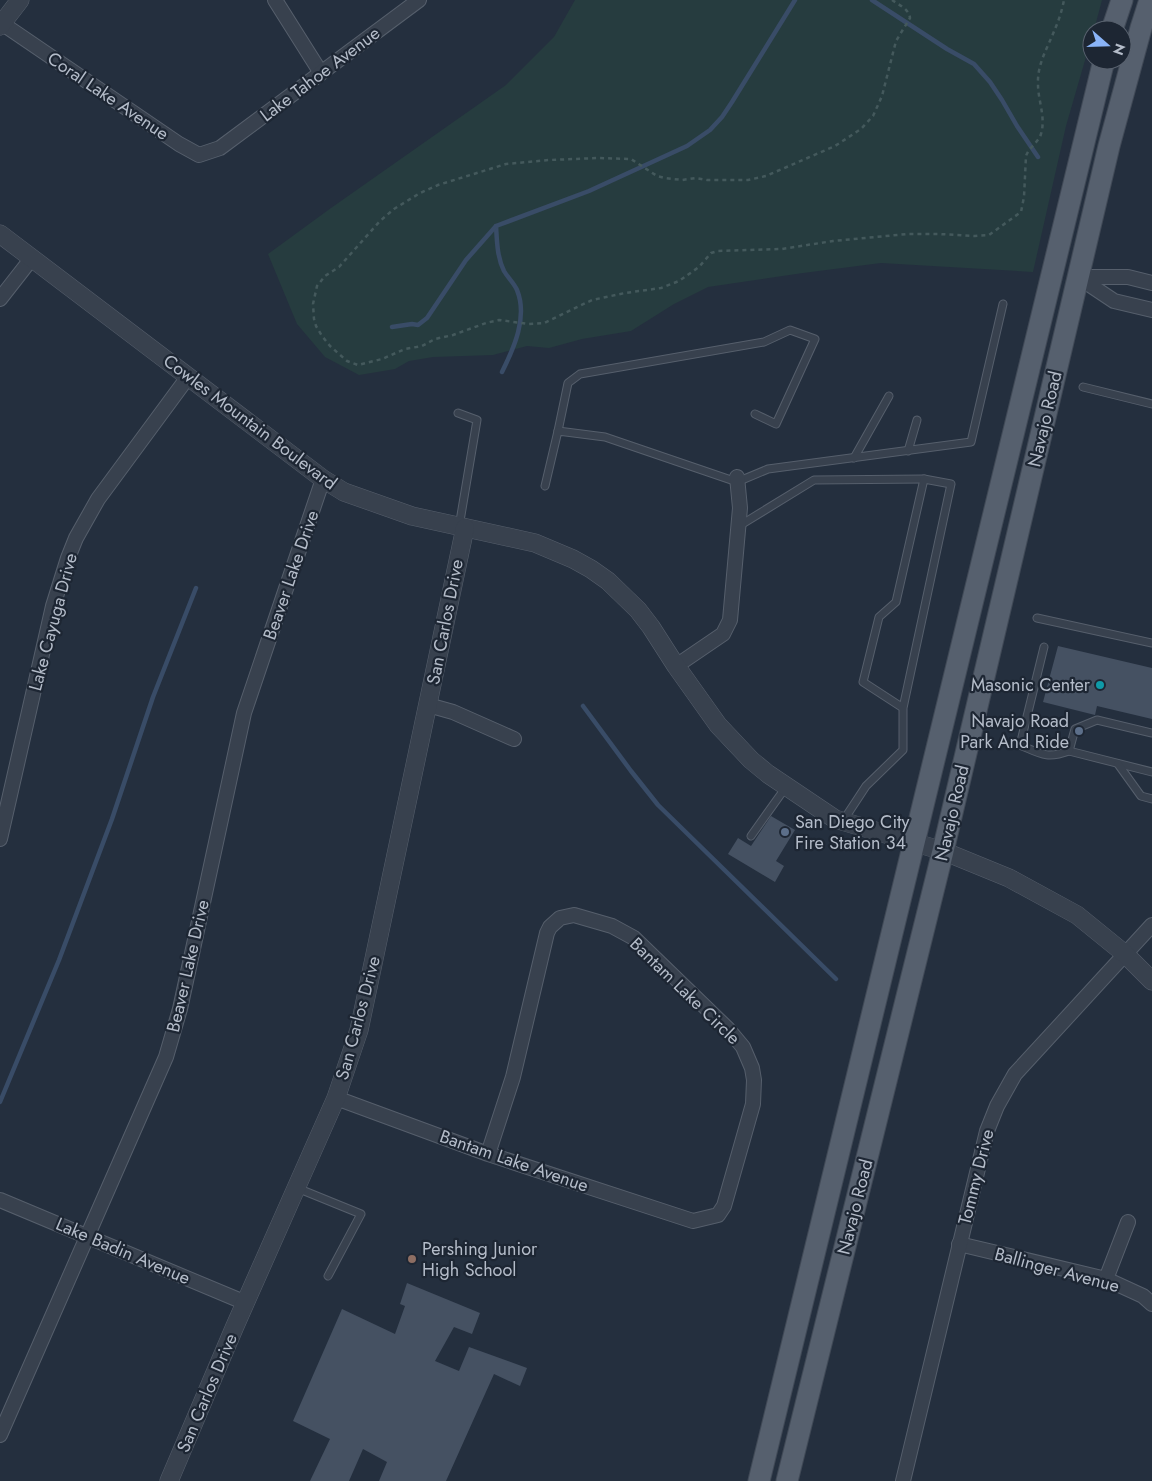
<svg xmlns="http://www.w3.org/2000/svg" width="1152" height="1481" viewBox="0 0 1152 1481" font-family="Jost,sans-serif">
<rect width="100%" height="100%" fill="#242f3e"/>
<path fill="#263c3f" d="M575,0H1102L1094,30H1092V36L1066,126L1033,272L881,263L803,273L708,287L674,304L631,331L582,339L549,348L527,346L493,355L433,357L409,361L395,369L359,375L325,357L297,324L268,254L331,208L506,85L554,37Z"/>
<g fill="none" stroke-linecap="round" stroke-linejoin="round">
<g stroke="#394c67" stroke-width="4.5">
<path d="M872,0L947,49L974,64L990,82L1002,100L1017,126L1038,157"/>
<path d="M496,226C497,241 497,257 504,271C508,278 514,283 517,290C528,317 514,348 502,372"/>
<path d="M392,327L412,324L418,325L427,318L466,260L496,226L589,191L687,146L710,130L722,117L732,102L795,0"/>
<path d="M583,706L631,771L658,805L836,979"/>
<path d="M0,1102L59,960L112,819L153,697L196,588"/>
</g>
</g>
<g fill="#455162">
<path d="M1058,646L1152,668V719L1097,706L1095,715L1043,702Z"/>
<path d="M771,816L795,830L776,861L784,866L775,882L728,854L738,838L751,846Z"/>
<path d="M407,1283L480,1313L472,1334L454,1327L435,1361L459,1371L469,1347L527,1368L520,1386L494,1374L446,1481H379L387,1462L363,1449L349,1481H310L330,1439L293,1421L342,1309L395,1334L405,1306L400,1304Z"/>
</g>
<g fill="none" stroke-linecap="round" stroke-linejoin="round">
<g stroke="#565f6c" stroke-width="9">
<g id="service">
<path d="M1083,387L1152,404"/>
<path d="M458,413L477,420L459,527"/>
<path d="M558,431L568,383L580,374L764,342L790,330L815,339L776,424L755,414"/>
<path d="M908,451L917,420"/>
<path d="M854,458L889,396"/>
<path d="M545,486L558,431L605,437L737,482L768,469L971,442L1003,304"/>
<path d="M739,526L814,480L924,479"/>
<path d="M1037,618L1152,643"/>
<path d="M1044,647L1020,745C1041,754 1047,759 1069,751L1152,772"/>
<path d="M1069,751L1075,729L1097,720L1152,733"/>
<path d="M1118,764L1141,796L1152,799"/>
<path d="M843,821L866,786L903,750V708L951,484L924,479L896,602L879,617L863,682L903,708"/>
<path d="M751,836L786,787"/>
<path d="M297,1188L361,1214L328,1276"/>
</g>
</g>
<g stroke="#565f6c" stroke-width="16">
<g id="minor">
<path d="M275,0L321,73"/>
<path d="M0,22L179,144L199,155L220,148L419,0"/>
<path d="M1078,277L1114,301L1152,310"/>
<path d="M1078,277H1128L1152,283"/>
<path d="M0,299L32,258"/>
<path d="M676,666L723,634L730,620L740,508L737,477"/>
<path d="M428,705L453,712L514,739"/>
<path d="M0,839L53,606L68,558L76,538L98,499L188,377"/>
<path d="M336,1098L488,1154L693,1221L718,1215L724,1206L753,1104L754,1080L752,1068L743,1047L728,1029L634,938L612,926L574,915L560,918L550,927L547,933L513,1077L488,1154"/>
<path d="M0,1200L246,1303"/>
<path d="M959,1244L1106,1279L1143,1296L1152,1304"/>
<path d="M1106,1279L1128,1222"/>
<path d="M0,1435L166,1057L180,1009L244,713L323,479"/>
<path d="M903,1481L987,1131L997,1106L1015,1074L1152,925"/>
</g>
</g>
<g stroke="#565f6c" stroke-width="19">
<g id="tertiary">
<path d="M0,26L20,0"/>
<path d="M0,234L323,479L344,492L412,516L535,543L573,559L591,569L608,581L638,610L651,627L676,666L718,725L751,760L768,774L835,819L943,851L1009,878L1077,915L1125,954L1152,981"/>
<path d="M169,1481L235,1326L336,1098L359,1030L465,528"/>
</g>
</g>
<g stroke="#414a57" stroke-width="23">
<g id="primary">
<path d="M1112,30L1122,0"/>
<path d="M759,1481L1104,60"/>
<path d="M787,1481L943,851L1109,146L1141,28L1150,0"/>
</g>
</g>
<path stroke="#44595c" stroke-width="2.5" stroke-dasharray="4 4" stroke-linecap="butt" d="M892,0C899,5 909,9 910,18L896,41L882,96L873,116L861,129L835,146L766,176L748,180H707L696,178L682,180L665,178L657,176L631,159L599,158L549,160L506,164L438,185L420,193L394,209L380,221L339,267L325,276L317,286L313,304L314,319L316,326L322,336L330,346L347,361L358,365L382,359L405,349L422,346L435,339L453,335L486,323L499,320L529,324L544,323L592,300L625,293L661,288L679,281L699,267L711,253L718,251L782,249L833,241L907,234H939L975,236L989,235L1021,212L1024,197L1026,156C1029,147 1038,143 1041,134C1046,117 1038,101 1038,84C1037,64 1048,47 1055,29C1059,20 1062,10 1064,0"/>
<use href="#service" stroke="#38414e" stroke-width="7"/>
<use href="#minor" stroke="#38414e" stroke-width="14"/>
<use href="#tertiary" stroke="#38414e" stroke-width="18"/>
<use href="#primary" stroke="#56606e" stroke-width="21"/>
</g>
<circle fill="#0f9aa8" stroke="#1d2633" stroke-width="2" cx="1100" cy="685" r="5"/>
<g fill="#5c6f8a" stroke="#1d2633" stroke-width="2">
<circle cx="1079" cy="731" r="5"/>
<circle cx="785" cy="832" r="5"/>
</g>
<circle fill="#8d6e63" stroke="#1d2633" stroke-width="2" cx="412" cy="1259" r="5"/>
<g text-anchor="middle" stroke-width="4.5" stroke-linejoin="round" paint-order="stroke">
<g font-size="18" fill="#b4bcc9" stroke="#1d2633">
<text transform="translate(320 74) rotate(-37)" y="6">Lake Tahoe Avenue</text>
<text transform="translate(108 96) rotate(34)" y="6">Coral Lake Avenue</text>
<text transform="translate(1045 419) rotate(-77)" y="6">Navajo Road</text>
<text transform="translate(250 422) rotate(37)" y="6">Cowles Mountain Boulevard</text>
<text transform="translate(291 575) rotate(-71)" y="6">Beaver Lake Drive</text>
<text transform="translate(53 622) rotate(-75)" y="6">Lake Cayuga Drive</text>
<text transform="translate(445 622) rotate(-79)" y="6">San Carlos Drive</text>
<text transform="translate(952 813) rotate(-77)" y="6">Navajo Road</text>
<text transform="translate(188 966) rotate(-77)" y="6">Beaver Lake Drive</text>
<text transform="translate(685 991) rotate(44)" y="6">Bantam Lake Circle</text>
<text transform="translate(358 1018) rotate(-75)" y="6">San Carlos Drive</text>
<text transform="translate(514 1161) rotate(19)" y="6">Bantam Lake Avenue</text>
<text transform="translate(976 1177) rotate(-76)" y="6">Tommy Drive</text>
<text transform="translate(855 1207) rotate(-76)" y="6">Navajo Road</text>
<text transform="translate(123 1251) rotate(23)" y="6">Lake Badin Avenue</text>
<text transform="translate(1057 1270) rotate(15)" y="6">Ballinger Avenue</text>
<text transform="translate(207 1393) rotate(-67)" y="6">San Carlos Drive</text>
</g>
<g font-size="18" fill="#b4bcc9" stroke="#1d2633" text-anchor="end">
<text x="1090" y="691">Masonic Center</text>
<text x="1069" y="727">Navajo Road<tspan x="1069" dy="21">Park And Ride</tspan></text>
<text x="795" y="828" text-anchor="start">San Diego City<tspan x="795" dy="21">Fire Station 34</tspan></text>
<text x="422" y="1255" text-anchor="start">Pershing Junior<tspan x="422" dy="21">High School</tspan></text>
</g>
</g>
<g transform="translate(1107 45) rotate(110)"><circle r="24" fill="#1d2633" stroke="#59626f"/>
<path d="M0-4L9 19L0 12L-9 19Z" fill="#8ab4f8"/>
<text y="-8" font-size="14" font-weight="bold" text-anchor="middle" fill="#b4bcc9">N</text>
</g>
</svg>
